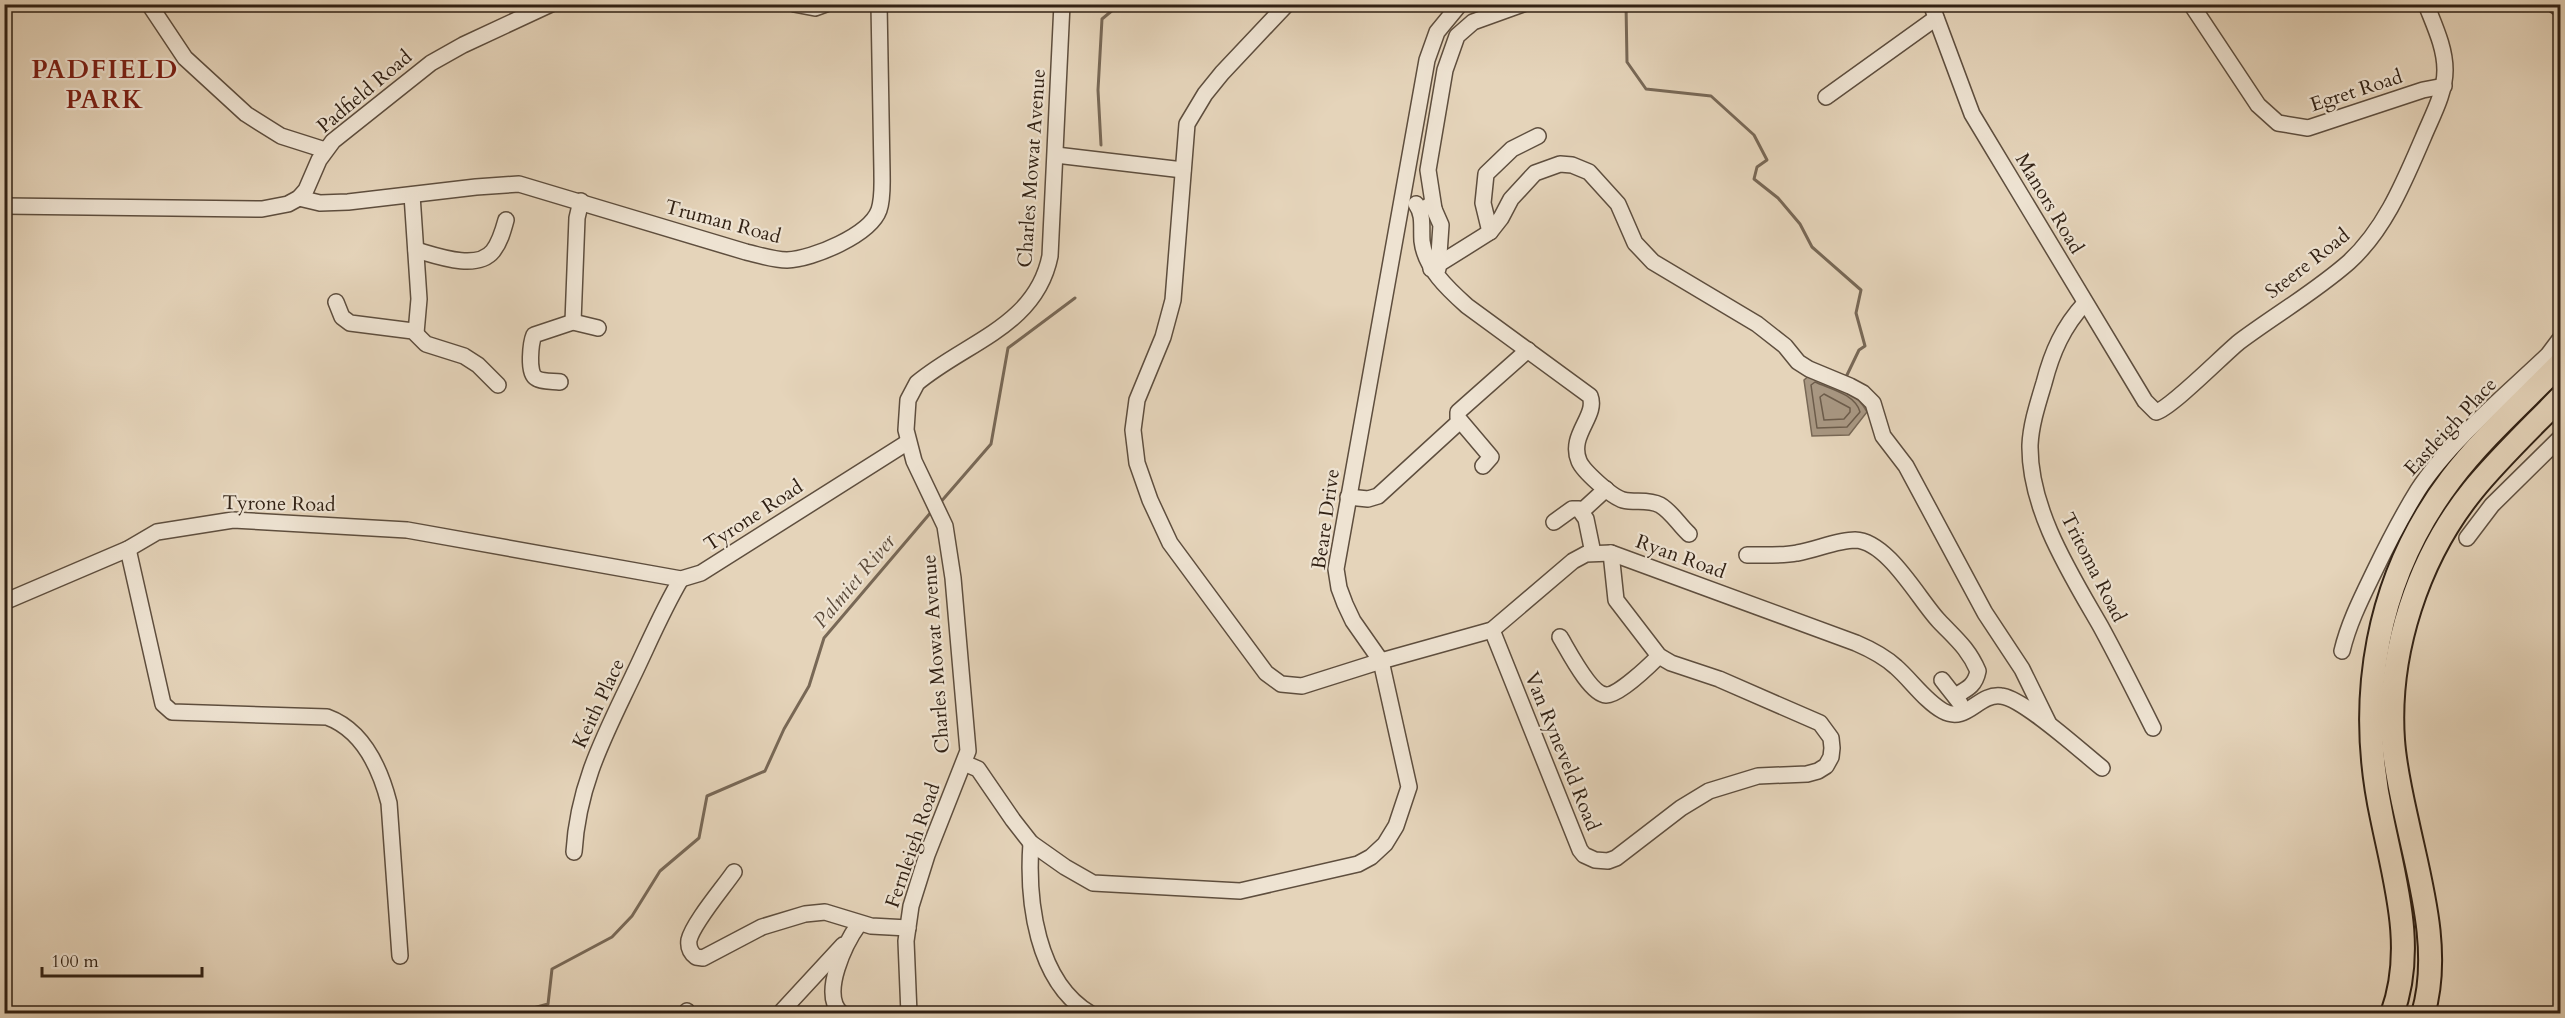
<svg xmlns="http://www.w3.org/2000/svg" width="2565" height="1018" viewBox="0 0 2565 1018" font-family="Cardo,serif">
<rect width="100%" height="100%" fill="#e5d4ba"/>
<filter id="stains"><feTurbulence type="fractalNoise" baseFrequency=".00333" numOctaves="4"/><feColorMatrix values="0 0 0 0 .2 0 0 0 0 .09 0 0 0 0 .02 0 0 0 .5 -.17"/></filter>
<radialGradient id="worn" r=".72"><stop offset=".6" stop-color="#630" stop-opacity="0"/><stop offset="1" stop-color="#630" stop-opacity=".3"/></radialGradient>
<path fill="#a89782" stroke="#786856" stroke-width="1.5" d="M1811,374C1832,383 1856,390 1867,412L1849,435L1812,436L1804,380Z"/>
<g fill="none" stroke-linecap="round" stroke-linejoin="round">
<g stroke="#6c5c4b" stroke-width="1.5">
<path d="M1815,382C1830,389 1855,394 1860,412L1847,427L1817,428L1811,385Z"/>
<path d="M1824,394L1850,408V412L1844,419L1824,420L1820,397Z"/>
</g>
<g stroke="#786856" stroke-width="3">
<path d="M1626,4L1627,62L1646,89L1711,96L1754,135L1767,160L1757,167L1754,179L1778,198L1800,224L1812,247L1861,290L1856,313L1865,346L1859,350L1846,377"/>
<path d="M1101,145L1098,90L1102,19L1120,4"/>
<path d="M939,504L991,444L1008,348L1075,298"/>
<path d="M511,1014L548,1004L552,969L612,937L632,916L660,871L699,838L707,796L765,771L784,729L809,686L824,638L932,511"/>
</g>
<g stroke="#5e4e3e" stroke-width="18">
<g id="minor">
<path d="M149,4L185,58L246,114L281,136L325,150"/>
<path d="M794,4L815,8L826,4"/>
<path d="M1287,4L1222,73L1205,94L1187,124L1173,300L1163,337L1137,400L1133,430L1137,463L1150,500L1170,543L1266,673L1281,684L1302,686L1381,661L1492,630L1573,561L1586,554L1611,553L1856,643C1870,649 1884,656 1896,667C1911,680 1925,701 1943,711C1967,724 1978,693 2001,696C2023,698 2082,752 2102,768"/>
<path d="M1931,4L1972,114L2145,401L2156,412C2171,408 2222,356 2239,342C2275,315 2315,292 2349,262C2385,229 2404,182 2423,138C2432,116 2445,94 2445,70C2445,47 2434,25 2426,4"/>
<path d="M2191,4L2258,105L2278,123L2308,128L2423,90L2444,86"/>
<path d="M2553,4L2560,9"/>
<path d="M1826,97L1936,18"/>
<path d="M1056,155L1183,170"/>
<path d="M412,195L419,299L416,333"/>
<path d="M299,198L320,203L348,202L476,187L519,184L746,252C759,255 773,260 787,260C813,259 870,235 879,210C883,198 882,184 882,172L879,4"/>
<path d="M1416,204C1424,215 1421,227 1422,241C1425,268 1448,289 1467,306L1590,396C1598,416 1568,435 1579,461C1583,471 1612,497 1623,500C1635,503 1648,499 1660,505C1672,512 1679,525 1689,534"/>
<path d="M4,206L262,209L288,204L299,198L306,190L319,160L333,141L431,63L463,45L551,4"/>
<path d="M1428,206L1434,209L1441,225L1438,269"/>
<path d="M1434,209L1428,170L1445,70L1457,36L1473,22L1523,4"/>
<path d="M1490,232L1483,203L1486,174L1512,149L1538,136"/>
<path d="M416,250C437,256 477,271 493,251C500,242 503,231 506,220"/>
<path d="M1431,269L1490,232L1501,218L1511,199L1535,173L1560,164L1572,165L1589,172L1618,204L1635,243L1653,262L1757,324L1785,346L1798,362L1809,369L1850,386L1863,393L1873,403L1883,436L1906,466L1985,613L2022,669L2048,722"/>
<path d="M336,302L342,317L350,323L413,331L426,344L464,356L478,365L498,385"/>
<path d="M2085,303C2063,327 2052,352 2044,383C2038,403 2031,424 2030,445C2029,509 2070,573 2101,627C2119,660 2136,694 2153,728"/>
<path d="M573,322L577,218L581,201"/>
<path d="M560,382C554,381 541,382 536,378C527,373 531,342 534,335L573,322L598,328"/>
<path d="M1483,466L1491,457L1458,418V412L1528,350"/>
<path d="M1348,497L1368,499L1378,496L1460,421"/>
<path d="M1582,511L1606,489"/>
<path d="M1554,522L1572,509H1579L1586,519L1593,553"/>
<path d="M2467,538L2492,505L2560,438"/>
<path d="M128,549L163,704L172,712L327,717C363,730 380,768 389,803L400,956"/>
<path d="M1747,555C1764,555 1781,556 1797,553C1816,550 1837,540 1855,540C1888,541 1919,600 1939,621C1956,639 1968,648 1978,671C1975,686 1967,689 1955,696"/>
<path d="M4,602L128,549L157,532L233,520L407,530L681,579L701,573L908,442"/>
<path d="M1492,630L1580,850L1584,855L1595,860L1608,861L1616,858L1681,808L1709,791L1758,776L1807,774L1818,771L1826,766L1831,757L1832,748L1831,738L1820,723L1719,679L1671,663L1659,656L1616,600L1611,553"/>
<path d="M1560,637C1568,650 1590,694 1606,695C1618,696 1650,665 1659,656"/>
<path d="M2342,651C2349,622 2362,597 2375,570C2388,543 2402,516 2418,490C2449,442 2506,395 2548,355L2560,339"/>
<path d="M1942,680L1960,703"/>
<path d="M964,763L978,769L1013,820L1031,843L1065,867L1093,883L1240,891L1358,864L1371,857L1385,844L1396,826L1409,787L1381,661L1353,621L1345,604L1339,588L1336,569L1427,60L1437,32L1460,4"/>
<path d="M1031,843C1027,900 1036,982 1091,1014"/>
<path d="M574,852C578,785 604,737 632,678C648,645 662,611 681,579"/>
<path d="M734,872C723,888 693,923 689,940C688,947 691,953 696,957L703,958L762,927L805,914L825,912L871,926L908,928"/>
<path d="M782,1011L843,945"/>
<path d="M686,1014L687,1011"/>
<path d="M842,1014C819,995 846,942 859,924"/>
<path d="M909,1014L906,941L911,906L927,855L968,751L953,578L945,526L914,461L906,430L908,400L917,383C966,342 1036,326 1050,256L1062,4"/>
</g>
</g>
<g stroke="#312114" stroke-width="26">
<g id="highway">
<path d="M2392,1014C2416,949 2395,882 2382,818C2356,698 2376,578 2451,479C2483,437 2524,401 2560,364"/>
<path d="M2423,1014C2441,953 2421,885 2408,825C2402,798 2395,769 2393,740C2387,653 2418,558 2473,490C2499,458 2531,428 2560,398"/>
</g>
</g>
<use href="#minor" stroke="#eee3d2" stroke-width="15"/>
<use href="#highway" stroke="#e5d4ba" stroke-width="22"/>
</g>
<g text-anchor="middle" stroke-width="4.5" stroke-linejoin="round" paint-order="stroke">
<g font-size="20" fill="#312114" stroke="#eee3d2">
<text transform="translate(2356 90) rotate(-18)" y="7">Egret Road</text>
<text transform="translate(364 91) rotate(-40)" y="7">Padfield Road</text>
<text transform="translate(1031 168) rotate(-86)" y="7">Charles Mowat Avenue</text>
<text transform="translate(2050 203) rotate(59)" y="7">Manors Road</text>
<text transform="translate(723 221) rotate(15)" y="7">Truman Road</text>
<text transform="translate(2307 263) rotate(-38)" y="7">Steere Road</text>
<text transform="translate(2450 426) rotate(-47)" y="7">Eastleigh Place</text>
<text transform="translate(279 503) rotate(1)" y="7">Tyrone Road</text>
<text transform="translate(753 515) rotate(-33)" y="7">Tyrone Road</text>
<text transform="translate(1325 519) rotate(-82)" y="7">Beare Drive</text>
<text transform="translate(1681 556) rotate(20)" y="7">Ryan Road</text>
<text transform="translate(2094 567) rotate(63)" y="7">Tritoma Road</text>
<text transform="translate(935 654) rotate(-94)" y="7">Charles Mowat Avenue</text>
<text transform="translate(598 703) rotate(-65)" y="7">Keith Place</text>
<text transform="translate(1563 751) rotate(68)" y="7">Van Ryneveld Road</text>
<text transform="translate(912 845) rotate(-71)" y="7">Fernleigh Road</text>
</g>
<g font-size="21" font-style="italic" fill="#5b4a3a" stroke="#eee3d2">
<text transform="translate(854 581) rotate(-50)" y="7">Palmiet River</text>
</g>
<g font-size="26" font-weight="bold" letter-spacing="1.5" fill="#7a1f14" stroke="#eee3d2">
<text x="105" y="78">PADFIELD<tspan x="105" dy="30">PARK</tspan></text>
</g>
</g>
<rect width="2565" height="1018" fill="none" stroke="#e5d4ba" stroke-width="24"/>
<rect x="6" y="6" width="2553" height="1006" fill="none" stroke="#312114" stroke-width="3"/>
<rect x="12" y="12" width="2541" height="994" fill="none" stroke="#312114" stroke-width="1.5"/>
<path d="M42 967v9h160v-9" fill="none" stroke="#312114" stroke-width="3"/>
<text x="51" y="967" font-size="18" fill="#312114" stroke="#eee3d2" stroke-width="4.5" paint-order="stroke">100 m</text>
<rect width="100%" height="100%" filter="url(#stains)"/>
<rect width="100%" height="100%" fill="url(#worn)"/>
</svg>
